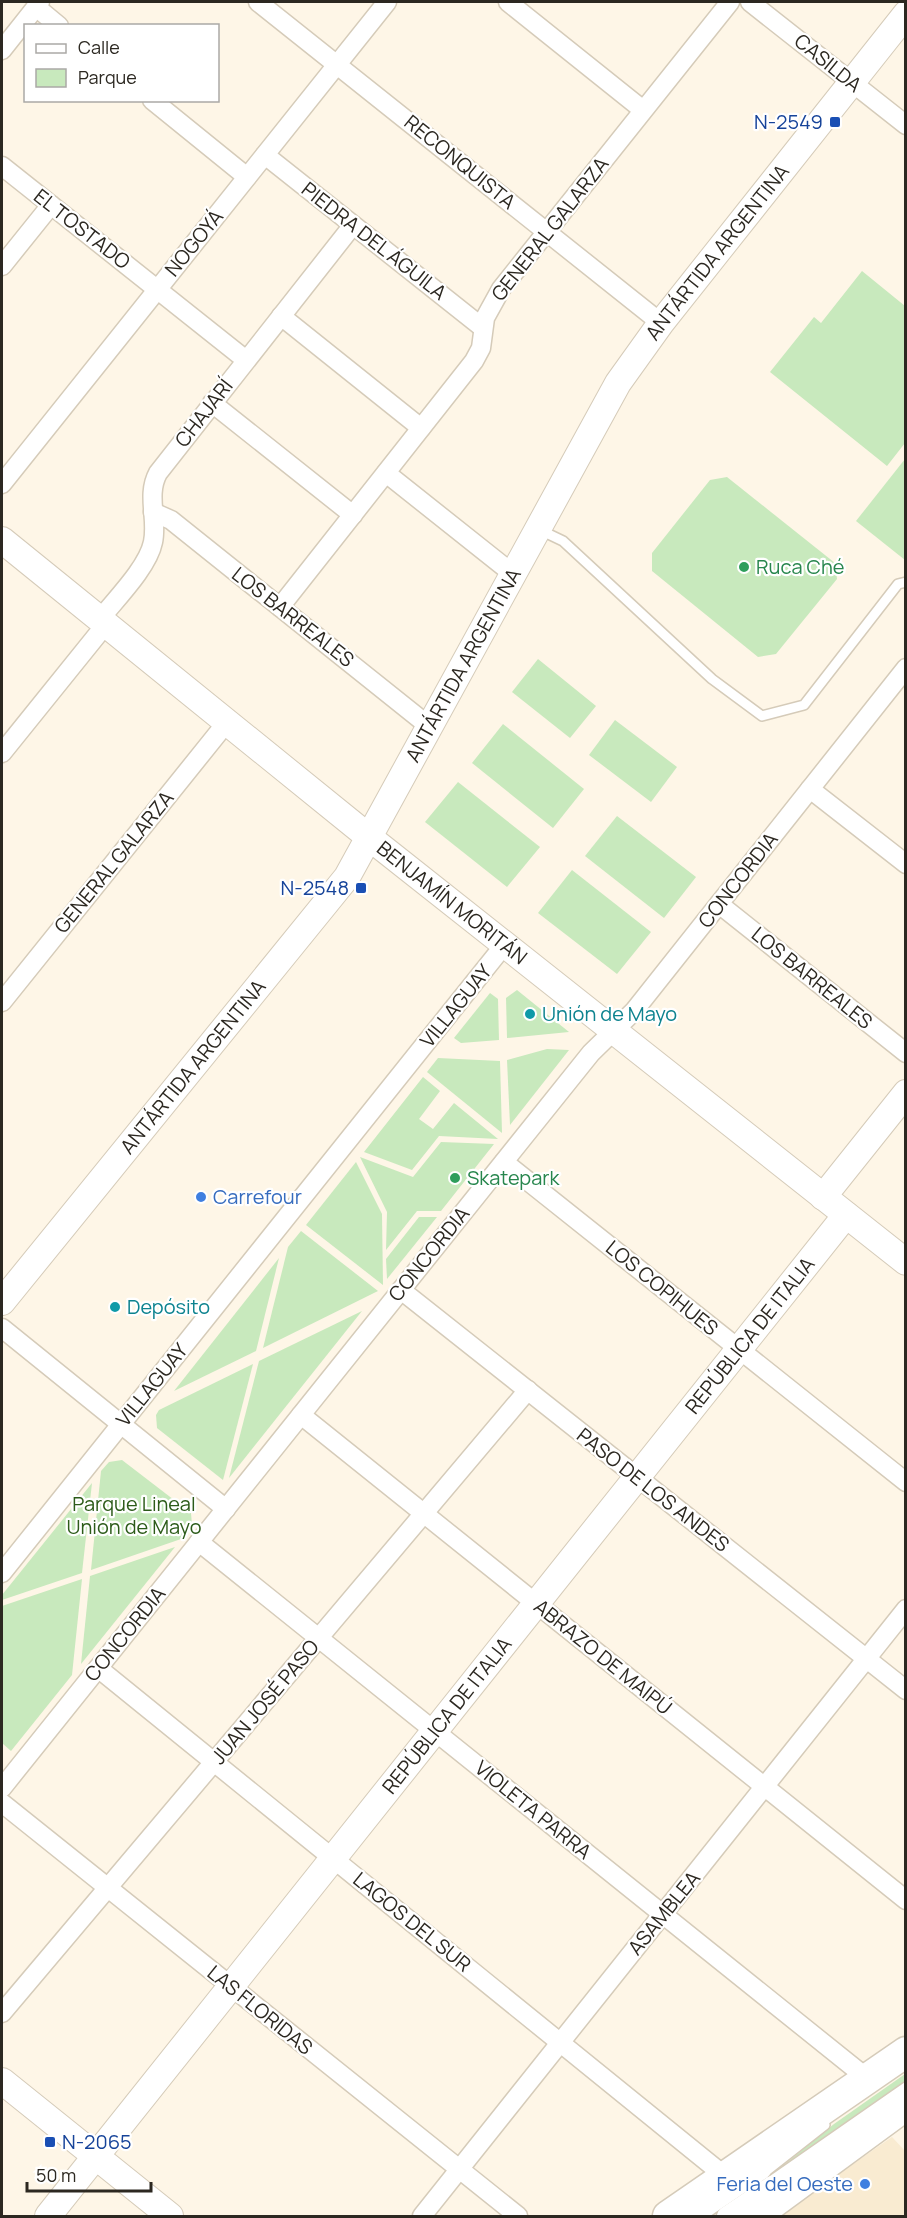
<svg xmlns="http://www.w3.org/2000/svg" width="907" height="2218" viewBox="0 0 907 2218" font-family="Manrope,sans-serif">
<rect width="100%" height="100%" fill="#fef6e7"/>
<path fill="#f9ebd1" d="M892,2137L905,2151V2216H778Z"/>
<g fill="#c8e9bd">
<path d="M862,271L905,306V443L887,466L770,372L814,317L821,323Z"/>
<path d="M905,459V560L856,521Z"/>
<path d="M727,477L835,563L837,579L776,654L758,657L652,571V553L710,480Z"/>
<path d="M538,659L596,706L570,738L512,692Z"/>
<path d="M615,720L677,767L651,802L589,755Z"/>
<path d="M503,724L584,789L553,828L472,763Z"/>
<path d="M458,782L540,847L507,887L425,822Z"/>
<path d="M617,816L696,877L664,918L585,856Z"/>
<path d="M572,870L651,932L617,974L538,913Z"/>
<path d="M517,990L569,1032L507,1038L506,998Z"/>
<path d="M490,993L498,999L499,1040L461,1043L454,1038Z"/>
<path d="M547,1049L569,1050L510,1125L507,1060Z"/>
<path d="M438,1058L500,1061L502,1133L427,1072Z"/>
<path d="M423,1077L440,1091L419,1119L433,1129L454,1103L498,1139L439,1136L412,1170L364,1152Z"/>
<path d="M441,1142L494,1144L441,1211H417L386,1250L387,1212L360,1157L413,1177Z"/>
<path d="M356,1162L382,1214L383,1285L306,1225Z"/>
<path d="M419,1217H437L387,1279L386,1259Z"/>
<path d="M301,1231L378,1291L263,1348L288,1247Z"/>
<path d="M279,1258L256,1351L174,1391Z"/>
<path d="M362,1311L229,1478L259,1361Z"/>
<path d="M253,1364L223,1480L157,1428L156,1415L159,1410Z"/>
<path d="M122,1460L191,1513L192,1525L181,1539L91,1570L101,1471L109,1462Z"/>
<path d="M92,1483L82,1573L2,1600V1595Z"/>
<path d="M175,1547L81,1664L90,1576Z"/>
<path d="M82,1579L72,1675L11,1751L2,1743V1606Z"/>
<path d="M905,2074V2082L769,2177L834,2124Z"/>
</g>
<g fill="none" stroke-linecap="round" stroke-linejoin="round">
<g stroke="#d5cbb9" stroke-width="12">
<g id="lane">
<path d="M540,530L563,541L712,679L762,716L804,705L898,584L906,582"/>
<path d="M760,2176L825,2125"/>
<path d="M768,2183L906,2087"/>
</g>
</g>
<g stroke="#d5cbb9" stroke-width="21">
<g id="street">
<path d="M258,2L661,323"/>
<path d="M508,2L643,110"/>
<path d="M750,2L906,125"/>
<path d="M36,7L59,26"/>
<path d="M2,50L40,2"/>
<path d="M152,100L247,177"/>
<path d="M265,155L483,328"/>
<path d="M2,166L246,360"/>
<path d="M2,266L51,205"/>
<path d="M281,316L421,428"/>
<path d="M212,403L353,515"/>
<path d="M386,473L513,574"/>
<path d="M2,484L387,2"/>
<path d="M153,512L171,520L430,727"/>
<path d="M280,607L474,361L481,348L485,318L501,289L730,2"/>
<path d="M100,619C116,599 148,567 153,542C158,519 146,495 158,473L353,225"/>
<path d="M2,753L106,624"/>
<path d="M810,789L906,864"/>
<path d="M719,904L906,1053"/>
<path d="M2,1002L227,722"/>
<path d="M504,1162L906,1482"/>
<path d="M401,1290L906,1690"/>
<path d="M2,1328L226,1509"/>
<path d="M301,1415L906,1900"/>
<path d="M199,1542L868,2079"/>
<path d="M2,1573L505,944"/>
<path d="M98,1668L726,2177"/>
<path d="M2,1788L591,1053L634,1011L906,668"/>
<path d="M2,1803L518,2216"/>
<path d="M2,2013L528,1390"/>
<path d="M422,2216L906,1609"/>
<path d="M694,2216L762,2170L758,2163L746,2171"/>
<path d="M726,2216L772,2185L777,2192L769,2197"/>
</g>
</g>
<g stroke="#d5cbb9" stroke-width="28">
<g id="secondary">
<path id="s1" d="M2,540L370,838L906,1262"/>
<path d="M823,1197L906,1093"/>
<path id="s2" d="M2,1302L347,877L618,383L661,323L906,14"/>
<path d="M2,2081L170,2216"/>
<path id="s3" d="M48,2216L846,1215"/>
</g>
</g>
<g stroke="#d5cbb9" stroke-width="33">
<g id="primary">
<path d="M668,2216L906,2052"/>
<path d="M755,2216L906,2105"/>
</g>
</g>
<use href="#lane" stroke="#fff" stroke-width="9"/>
<use href="#street" stroke="#fff" stroke-width="18"/>
<use href="#secondary" stroke="#fff" stroke-width="26"/>
<use href="#primary" stroke="#fff" stroke-width="30"/>
</g>
<g fill="#1a4fb4" stroke="#fff" stroke-width="2">
<rect x="829" y="116" width="12" height="12" rx="3"/>
<rect x="355" y="882" width="12" height="12" rx="3"/>
<rect x="44" y="2136" width="12" height="12" rx="3"/>
</g>
<g fill="#2e9e5b" stroke="#fff" stroke-width="2">
<circle cx="744" cy="567" r="6"/>
<circle cx="455" cy="1178" r="6"/>
</g>
<g fill="#0f9aa8" stroke="#fff" stroke-width="2">
<circle cx="530" cy="1014" r="6"/>
<circle cx="115" cy="1307" r="6"/>
</g>
<g fill="#3f7fe0" stroke="#fff" stroke-width="2">
<circle cx="201" cy="1197" r="6"/>
<circle cx="865" cy="2184" r="6"/>
</g>
<g text-anchor="middle" stroke-width="4.5" stroke-linejoin="round" paint-order="stroke">
<g font-size="20" fill="#2c2821" stroke="#fff">
<text transform="translate(828 63) rotate(39)" y="7">CASILDA</text>
<text transform="translate(460 162) rotate(39)" y="7">RECONQUISTA</text>
<text transform="translate(82 229) rotate(38)" y="7">EL TOSTADO</text>
<text transform="translate(550 229) rotate(-52)" y="7">GENERAL GALARZA</text>
<text transform="translate(374 241) rotate(38)" y="7">PIEDRA DEL ÁGUILA</text>
<text transform="translate(194 243) rotate(-51)" y="7">NOGOYÁ</text>
<text dy="7" stroke="none"><textPath href="#s2" startOffset="1275">ANTÁRTIDA ARGENTINA</textPath></text>
<text transform="translate(204 413) rotate(-52)" y="7">CHAJARÍ</text>
<text transform="translate(293 617) rotate(38)" y="7">LOS BARREALES</text>
<text dy="7" stroke="none"><textPath href="#s2" startOffset="789">ANTÁRTIDA ARGENTINA</textPath></text>
<text transform="translate(114 862) rotate(-51)" y="7">GENERAL GALARZA</text>
<text transform="translate(738 880) rotate(-52)" y="7">CONCORDIA</text>
<text dy="7" stroke="none"><textPath href="#s1" startOffset="578">BENJAMÍN MORITÁN</textPath></text>
<text transform="translate(812 978) rotate(39)" y="7">LOS BARREALES</text>
<text transform="translate(456 1006) rotate(-51)" y="7">VILLAGUAY</text>
<text dy="7" stroke="none"><textPath href="#s2" startOffset="303">ANTÁRTIDA ARGENTINA</textPath></text>
<text transform="translate(429 1254) rotate(-51)" y="7">CONCORDIA</text>
<text transform="translate(662 1288) rotate(39)" y="7">LOS COPIHUES</text>
<text dy="7" stroke="none"><textPath href="#s3" startOffset="1126">REPÚBLICA DE ITALIA</textPath></text>
<text transform="translate(152 1385) rotate(-51)" y="7">VILLAGUAY</text>
<text transform="translate(653 1490) rotate(38)" y="7">PASO DE LOS ANDES</text>
<text transform="translate(125 1634) rotate(-51)" y="7">CONCORDIA</text>
<text transform="translate(603 1657) rotate(39)" y="7">ABRAZO DE MAIPÚ</text>
<text transform="translate(265 1702) rotate(-50)" y="7">JUAN JOSÉ PASO</text>
<text dy="7" stroke="none"><textPath href="#s3" startOffset="640">REPÚBLICA DE ITALIA</textPath></text>
<text transform="translate(533 1810) rotate(39)" y="7">VIOLETA PARRA</text>
<text transform="translate(664 1913) rotate(-51)" y="7">ASAMBLEA</text>
<text transform="translate(412 1922) rotate(39)" y="7">LAGOS DEL SUR</text>
<text transform="translate(260 2010) rotate(39)" y="7">LAS FLORIDAS</text>
</g>
<g font-size="20" fill="#164399" stroke="#fff" text-anchor="end">
<text x="823" y="129">N-2549</text>
<text x="349" y="895">N-2548</text>
<text x="62" y="2149" text-anchor="start">N-2065</text>
</g>
<g font-size="20" fill="#27864d" stroke="#fff" text-anchor="start">
<text x="756" y="574">Ruca Ché</text>
<text x="467" y="1185">Skatepark</text>
</g>
<g font-size="20" fill="#0d838f" stroke="#fff" text-anchor="start">
<text x="542" y="1021">Unión de Mayo</text>
<text x="127" y="1314">Depósito</text>
</g>
<g font-size="20" fill="#366cbe" stroke="#fff" text-anchor="start">
<text x="213" y="1204">Carrefour</text>
<text x="853" y="2191" text-anchor="end">Feria del Oeste</text>
</g>
<g font-size="20" fill="#2c5b19" stroke="#fff">
<text x="134" y="1511">Parque Lineal<tspan x="134" dy="23">Unión de Mayo</tspan></text>
</g>
</g>
<rect width="907" height="2218" fill="none" stroke="#2c2821" stroke-width="6"/>
<rect x="24" y="24" width="195" height="78" fill="#ffffff" stroke="#aba9a6" stroke-width="1.5"/>
<rect x="36" y="44" width="30" height="9" fill="#ffffff" stroke="#aba9a6" stroke-width="1.5"/>
<text x="78" y="54" font-size="18" fill="#2c2821">Calle</text>
<rect x="36" y="69" width="30" height="18" fill="#c8e9bd" stroke="#aba9a6" stroke-width="1.5"/>
<text x="78" y="84" font-size="18" fill="#2c2821">Parque</text>
<path d="M27 2182v9h124v-9" fill="none" stroke="#2c2821" stroke-width="3"/>
<text x="36" y="2182" font-size="18" fill="#2c2821" stroke="#ffffff" stroke-width="4.5" paint-order="stroke">50 m</text>
</svg>
